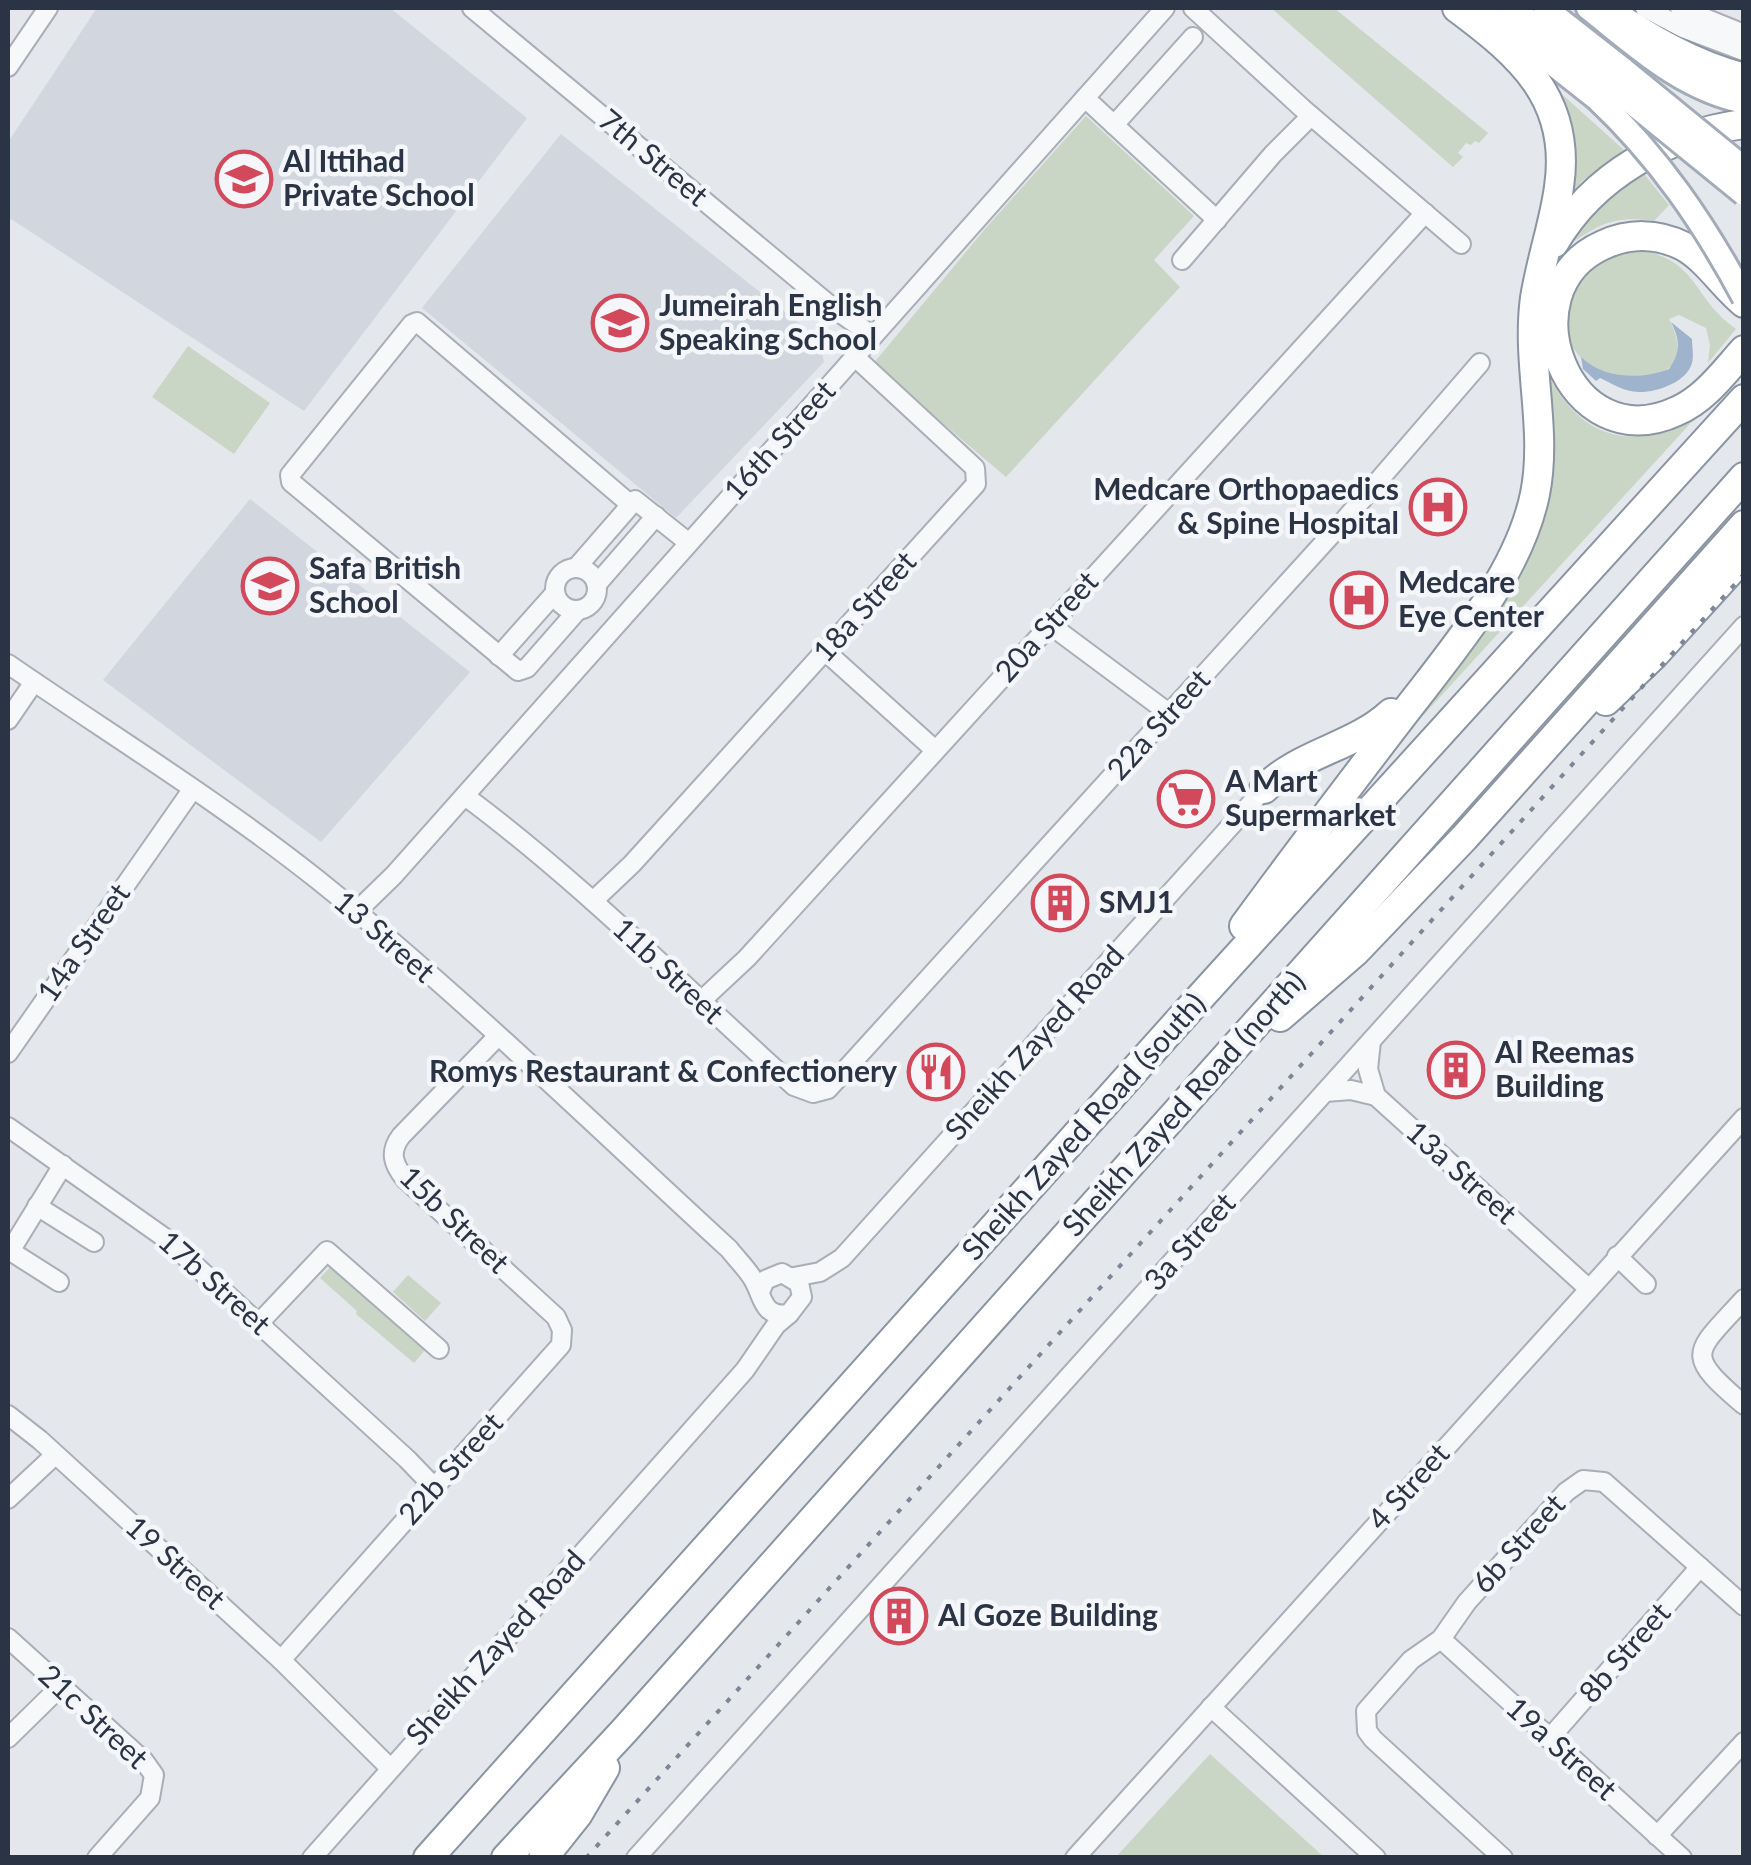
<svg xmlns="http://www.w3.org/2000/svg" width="1751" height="1865" viewBox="0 0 1751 1865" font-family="Lato,sans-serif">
<rect width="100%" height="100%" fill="#e4e7ec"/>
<g fill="#d2d6de">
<path d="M97,8H390L527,118L304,411L8,217V142Z"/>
<path d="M561,134L819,339L824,362L676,518L422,308Z"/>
<path d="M250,499L470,672L321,842L103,680Z"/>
</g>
<g fill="#c9d6c5">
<path d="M1271,8H1334L1488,133L1479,143L1475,141L1471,145L1466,143L1458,153L1463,157L1453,167Z"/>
<path d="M1536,71L1624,150L1581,182L1562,207Z"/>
<path d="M1086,116L1194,216L1154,260L1180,287L1006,477L873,364L985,229Z"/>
<path d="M1640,169L1669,205L1654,221C1614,215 1600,224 1567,246L1586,218Z"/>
<path d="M1635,249C1700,259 1691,298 1736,329L1708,363L1710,345L1706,328L1679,315L1669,319C1702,382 1630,389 1590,365C1581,360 1575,350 1568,342C1566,283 1578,264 1635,249Z"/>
<path d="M188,346L270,403L234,454L152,397Z"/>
<path d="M1540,358C1572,433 1626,460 1699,414L1387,755L1521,564Z"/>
<path d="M336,1261L429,1345L414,1363L356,1314L357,1311L320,1278Z"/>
<path d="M408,1275L441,1303L425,1321L393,1292Z"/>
<path d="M1210,1754L1324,1857H1116Z"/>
</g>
<path fill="#9fb4cc" d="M1671,322L1692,339C1692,346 1694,356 1692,363C1687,382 1656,393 1638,392C1625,392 1611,383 1600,378L1596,381L1583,369L1581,357C1603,379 1642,380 1669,369C1681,352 1680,340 1671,322Z"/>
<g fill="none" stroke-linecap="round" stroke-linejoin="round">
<g stroke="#a9aeb7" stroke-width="22">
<g id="minor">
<path d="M472,8L833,308L873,336"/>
<path d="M1193,8L1302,108L1461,244"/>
<path d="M1645,8L1683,28L1744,51"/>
<path d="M1680,8L1744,34"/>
<path d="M8,67L48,8"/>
<path d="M1085,98L1217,220"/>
<path d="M1114,125L1193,37"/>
<path d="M1182,260L1273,154L1311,116"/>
<circle cx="576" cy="589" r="21"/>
<path d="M576,568L635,500L689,543"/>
<path d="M597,584L656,516"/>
<path d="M577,611L527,668L518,671L291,482L290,475L412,324L417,322L630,504"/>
<path d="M1049,624L1170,714"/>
<path d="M825,651L935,750"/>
<path d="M499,656L555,593"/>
<path d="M8,664C111,735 220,802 318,880C461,995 594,1125 729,1249C736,1258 745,1267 751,1276C764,1294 760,1318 789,1314L802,1297L799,1283L782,1273L765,1280L760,1292"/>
<path d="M8,720L34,682"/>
<path d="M465,796C582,883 685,988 794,1086L813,1093L828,1089L1341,524L1480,363"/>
<path d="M593,901L632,864L976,484L975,468L855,357"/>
<path d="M356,912L394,875L1165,8"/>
<path d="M701,1001L747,958L1425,213"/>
<path d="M1371,1041L1368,1069L1376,1096L1588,1288"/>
<path d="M8,1053L192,790"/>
<path d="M1325,1092L1351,1090L1376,1096"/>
<path d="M8,1127L165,1238L407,1459L434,1487"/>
<path d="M37,1206L94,1242"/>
<path d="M1617,1256L1646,1284"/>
<path d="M794,1277L820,1272L842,1258L1264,789"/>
<path d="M59,1282L15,1254L12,1248L63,1165"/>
<path d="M1744,1299C1694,1354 1683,1353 1744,1405"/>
<path d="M259,1323L327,1251L439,1349"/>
<path d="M8,1415L40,1440L281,1660L390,1768"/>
<path d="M8,1499L55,1455"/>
<path d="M8,1638L144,1761L154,1775L150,1798L97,1858"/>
<path d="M1441,1639L1682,1858"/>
<path d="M281,1660L561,1345L562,1330L556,1317L405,1179C393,1164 389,1152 401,1136L498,1036"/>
<path d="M1211,1707L1376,1858"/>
<path d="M8,1738L61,1686"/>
<path d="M1549,1739L1700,1567"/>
<path d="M1657,1836L1744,1742"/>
<path d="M312,1858L745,1370L776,1325L789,1314"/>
<path d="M636,1858L1744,626"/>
<path d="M1075,1858L1744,1118"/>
<path d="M1503,1858L1373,1739L1367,1731L1366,1711L1411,1660L1441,1639L1467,1602L1566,1492L1583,1480L1604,1482L1744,1606"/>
</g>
</g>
<g stroke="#a3abb8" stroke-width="28">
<g id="major">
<path d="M1482,8L1596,98"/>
<path d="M1513,8L1610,85"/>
<path d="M1545,8L1624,70"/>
<path d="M1588,8C1636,46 1681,89 1744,102"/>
</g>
</g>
<g stroke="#8b94a3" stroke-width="32">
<g id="highway">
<path d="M1604,8C1648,38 1691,64 1744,78"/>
<path d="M1554,243C1593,176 1667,134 1744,124"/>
<path d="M1744,303C1723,286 1707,259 1683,246C1657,233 1629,233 1603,245C1503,290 1568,462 1677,411C1705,399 1724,372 1744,350"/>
<path d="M1606,701L1653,656L1744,556"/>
<path d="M1264,789C1301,752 1353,748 1391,713"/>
<path d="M1244,926C1295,856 1347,788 1399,720C1449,654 1518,577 1535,494C1548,429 1526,364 1535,298C1541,260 1554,224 1559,187C1572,99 1520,55 1457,8"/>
<path d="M1280,1017L1355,952L1464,838L1744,525"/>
<path d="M428,1858L1185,1014L1744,399"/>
<path d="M506,1858L624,1731L1744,477"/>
<path d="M543,1858L578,1814L605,1768"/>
</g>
</g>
<use href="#minor" stroke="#f7f8fa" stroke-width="18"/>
<use href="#major" stroke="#fff" stroke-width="22"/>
<use href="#highway" stroke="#fff" stroke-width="28"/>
<path stroke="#7d8696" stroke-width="4" stroke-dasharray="5 10" stroke-linecap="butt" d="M586,1858L1744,574"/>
<g stroke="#a3abb8" stroke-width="28" stroke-linecap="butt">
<g id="major-bridge">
<path d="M1624,70L1744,168"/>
<path d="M1610,85L1744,194"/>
<path d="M1596,98C1658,156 1704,223 1744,298"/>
</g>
</g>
<use href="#major-bridge" stroke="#fff" stroke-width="22"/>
</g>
<defs>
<g id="school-ring" transform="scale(2.875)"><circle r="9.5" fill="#f4f6f9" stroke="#d1495b" stroke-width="1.5"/><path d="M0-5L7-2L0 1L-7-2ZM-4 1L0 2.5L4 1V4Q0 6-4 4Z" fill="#d1495b"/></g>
<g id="hospital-ring" transform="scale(2.875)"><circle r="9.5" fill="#f4f6f9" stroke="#d1495b" stroke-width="1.5"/><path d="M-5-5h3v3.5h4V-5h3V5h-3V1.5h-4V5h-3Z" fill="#d1495b"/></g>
<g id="supermarket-ring" transform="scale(2.875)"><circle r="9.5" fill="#f4f6f9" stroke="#d1495b" stroke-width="1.5"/><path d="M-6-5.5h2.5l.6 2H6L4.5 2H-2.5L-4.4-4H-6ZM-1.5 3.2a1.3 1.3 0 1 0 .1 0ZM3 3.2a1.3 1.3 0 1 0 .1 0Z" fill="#d1495b"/></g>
<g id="building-ring" transform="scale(2.875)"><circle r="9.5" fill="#f4f6f9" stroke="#d1495b" stroke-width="1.5"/><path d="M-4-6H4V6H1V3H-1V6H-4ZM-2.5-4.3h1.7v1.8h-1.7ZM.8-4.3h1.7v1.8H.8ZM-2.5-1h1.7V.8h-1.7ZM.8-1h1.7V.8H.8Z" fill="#d1495b"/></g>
<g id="restaurant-ring" transform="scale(2.875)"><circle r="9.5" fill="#f4f6f9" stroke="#d1495b" stroke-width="1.5"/><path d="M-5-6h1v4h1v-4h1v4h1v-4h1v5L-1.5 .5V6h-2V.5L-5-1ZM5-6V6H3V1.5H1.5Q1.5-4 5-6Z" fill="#d1495b"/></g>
</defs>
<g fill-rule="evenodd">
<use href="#school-ring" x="244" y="179"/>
<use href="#school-ring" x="620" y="323"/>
<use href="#hospital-ring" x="1438" y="507"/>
<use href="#school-ring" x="270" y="586"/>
<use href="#hospital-ring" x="1359" y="600"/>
<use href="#supermarket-ring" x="1186" y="799"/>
<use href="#building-ring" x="1060" y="903"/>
<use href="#building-ring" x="1456" y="1070"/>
<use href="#restaurant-ring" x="936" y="1072"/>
<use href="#building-ring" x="899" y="1616"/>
</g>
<g text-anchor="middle" stroke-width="9" stroke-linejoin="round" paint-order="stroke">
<g font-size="30" fill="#2b3445" stroke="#f4f6f9">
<text transform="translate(653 158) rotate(40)" y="10">7th Street</text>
<text transform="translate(780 441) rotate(-48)" y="10">16th Street</text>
<text transform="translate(865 607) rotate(-48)" y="10">18a Street</text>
<text transform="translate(1047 627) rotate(-48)" y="10">20a Street</text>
<text transform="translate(1159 725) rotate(-48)" y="10">22a Street</text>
<text transform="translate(384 937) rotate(41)" y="10">13 Street</text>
<text transform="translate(84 943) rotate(-55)" y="10">14a Street</text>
<text transform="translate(668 971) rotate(43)" y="10">11b Street</text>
<text transform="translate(1035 1043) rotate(-48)" y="10">Sheikh Zayed Road</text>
<text transform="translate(1184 1104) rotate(-48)" y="10">Sheikh Zayed Road (north)</text>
<text transform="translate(1084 1127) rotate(-48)" y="10">Sheikh Zayed Road (south)</text>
<text transform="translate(1461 1173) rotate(42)" y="10">13a Street</text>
<text transform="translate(454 1220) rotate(44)" y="10">15b Street</text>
<text transform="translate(1190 1242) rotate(-48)" y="10">3a Street</text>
<text transform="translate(214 1283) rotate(42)" y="10">17b Street</text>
<text transform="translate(451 1469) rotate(-48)" y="10">22b Street</text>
<text transform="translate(1409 1487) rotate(-48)" y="10">4 Street</text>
<text transform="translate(1519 1544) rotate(-48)" y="10">6b Street</text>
<text transform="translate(175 1563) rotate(42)" y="10">19 Street</text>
<text transform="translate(496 1648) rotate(-48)" y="10">Sheikh Zayed Road</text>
<text transform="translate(1625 1653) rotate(-49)" y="10">8b Street</text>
<text transform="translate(93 1717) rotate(43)" y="10">21c Street</text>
<text transform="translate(1561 1749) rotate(42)" y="10">19a Street</text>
</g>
<g font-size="30" font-weight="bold" fill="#2b3445" stroke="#f4f6f9" text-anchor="start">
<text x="283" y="172">Al Ittihad<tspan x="283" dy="34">Private School</tspan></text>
<text x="659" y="316">Jumeirah English<tspan x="659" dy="34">Speaking School</tspan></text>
<text x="1399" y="500" text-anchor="end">Medcare Orthopaedics<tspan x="1399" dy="34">&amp; Spine Hospital</tspan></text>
<text x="309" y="579">Safa British<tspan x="309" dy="34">School</tspan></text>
<text x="1398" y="593">Medcare<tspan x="1398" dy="34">Eye Center</tspan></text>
<text x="1225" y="792">A Mart<tspan x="1225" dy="34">Supermarket</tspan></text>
<text x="1099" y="913">SMJ1</text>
<text x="1495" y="1063">Al Reemas<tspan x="1495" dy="34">Building</tspan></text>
<text x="897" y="1082" text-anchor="end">Romys Restaurant &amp; Confectionery</text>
<text x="938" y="1626">Al Goze Building</text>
</g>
</g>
<rect width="1751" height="1865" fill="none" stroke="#2b3445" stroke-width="20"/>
</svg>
